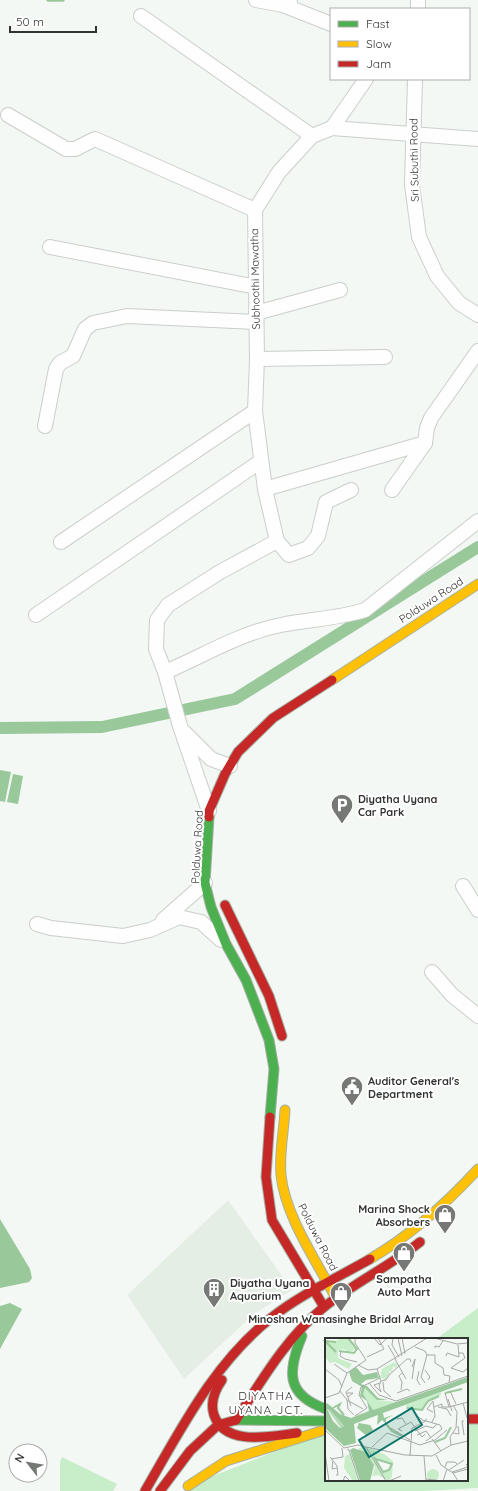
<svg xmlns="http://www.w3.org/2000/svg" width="478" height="1491" viewBox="0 0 478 1491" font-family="Quicksand,sans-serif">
<rect width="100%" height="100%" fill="#f4f8f4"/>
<path fill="#e5eee5" d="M228,1200L292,1290L254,1314L184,1379L127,1295Z"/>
<g fill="#c7eec9">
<path d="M478,1308V1419H467V1339H436Z"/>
<path d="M478,1419V1488L423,1491H188V1486L326,1431V1480H467V1420Z"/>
<path d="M62,1457L117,1484L113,1491H60V1462Z"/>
</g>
<g fill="#99c89b">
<path d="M0,770L11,772L5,802L0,801Z"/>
<path d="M13,774L23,776L18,804L7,802Z"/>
<path d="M0,1219L30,1269L32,1278L29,1282L0,1288Z"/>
<path d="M10,1303L22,1309L0,1349V1306Z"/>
</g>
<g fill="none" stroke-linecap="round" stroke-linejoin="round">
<path stroke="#99c89b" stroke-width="3.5" d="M48,0H63"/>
<path stroke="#99c89b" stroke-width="12" d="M0,728L102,727L235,699L478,547"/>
<g stroke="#cbcecb" stroke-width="16">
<g id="street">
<path d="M256,0L283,5L290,2"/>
<path d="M283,5L331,24"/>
<path d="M418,9V0"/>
<path d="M141,16L312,136"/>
<path d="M415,79L412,185L419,237L437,276L459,303L478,315"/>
<path d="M8,115L66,149H75L95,139L255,210"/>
<path d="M332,128L366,79"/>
<path d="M50,247L256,287"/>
<path d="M256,313L340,290"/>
<path d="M257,359L385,357"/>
<path d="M45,426L56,369L60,363L73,356L85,329L93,323L127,316L256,322"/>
<path d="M265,489L425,443L427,428L431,418L478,351"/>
<path d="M351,490L326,502L318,536L308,548L289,555L277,541L265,489L255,411L257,359L255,210L279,172L312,136L332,128L478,139"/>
<path d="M392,490L425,443"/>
<path d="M61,542L255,411"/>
<path d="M36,615L261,461"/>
<path d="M165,672C203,656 240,633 281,625C309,619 337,619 365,610L478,521"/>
<path d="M185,733L211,759L230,766"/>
<path d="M209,811L180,726L165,672L156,649L157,620L168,605L220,572L277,541"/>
<path d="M463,886L478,910"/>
<path d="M163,920L205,883"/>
<path d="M37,924L51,928L123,936L150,930L179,917L201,922L221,940"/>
<path d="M432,972L452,995L478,1016"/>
</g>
</g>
<g stroke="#a3b0a3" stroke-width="11">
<g id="fast">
<path d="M209,817L205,883L211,907L226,944L246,980L269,1040L274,1069L270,1117"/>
<path d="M302,1336C287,1372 286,1395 326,1409"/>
<path d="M236,1420L326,1421"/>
</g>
</g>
<g stroke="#a3b0a3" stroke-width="11">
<g id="slow">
<path d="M332,680L478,584"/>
<path d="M285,1110C284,1131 279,1153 281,1175C285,1216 317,1262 336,1298"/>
<path d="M370,1259C411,1235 446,1204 478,1169"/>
<path d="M188,1486L226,1461L321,1431"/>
</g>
</g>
<g stroke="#a3b0a3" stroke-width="11">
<g id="jam">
<path d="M209,817V811L225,774L238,752L273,718L332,680"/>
<path d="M225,905L269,996L282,1036"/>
<path d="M270,1117L266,1177L272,1220L324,1307"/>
<path d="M222,1380C215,1390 210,1403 214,1415C225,1447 271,1436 297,1433"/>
<path d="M467,1419H478"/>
<path d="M236,1420C262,1380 286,1338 324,1307C354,1283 390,1266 420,1242"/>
<path d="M145,1491C181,1429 214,1363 271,1318C301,1294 337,1278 370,1259"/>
<path d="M160,1491L190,1451L218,1425L236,1420"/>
</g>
</g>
<use href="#street" stroke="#fdfefd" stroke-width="14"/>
<use href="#fast" stroke="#4caf50" stroke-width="9"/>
<use href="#slow" stroke="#ffc107" stroke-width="9"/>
<use href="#jam" stroke="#c62828" stroke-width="9"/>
</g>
<defs>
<g id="parking-pin" transform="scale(1.15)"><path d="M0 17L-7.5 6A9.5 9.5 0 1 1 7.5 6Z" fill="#757875" stroke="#fff"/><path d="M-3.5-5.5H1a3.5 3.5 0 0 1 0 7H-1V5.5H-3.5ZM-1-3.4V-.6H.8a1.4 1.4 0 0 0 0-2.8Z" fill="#fff"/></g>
<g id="civic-pin" transform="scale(1.15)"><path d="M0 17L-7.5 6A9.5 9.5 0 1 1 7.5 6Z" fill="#757875" stroke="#fff"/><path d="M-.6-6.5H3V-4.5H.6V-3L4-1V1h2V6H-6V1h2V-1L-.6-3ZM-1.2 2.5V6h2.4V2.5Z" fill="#fff"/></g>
<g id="shop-pin" transform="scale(1.15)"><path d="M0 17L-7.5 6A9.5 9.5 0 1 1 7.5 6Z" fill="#757875" stroke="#fff"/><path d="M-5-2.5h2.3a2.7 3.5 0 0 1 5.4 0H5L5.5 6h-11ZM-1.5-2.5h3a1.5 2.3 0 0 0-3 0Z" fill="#fff"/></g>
<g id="building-pin" transform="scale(1.15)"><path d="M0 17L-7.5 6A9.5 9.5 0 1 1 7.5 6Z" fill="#757875" stroke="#fff"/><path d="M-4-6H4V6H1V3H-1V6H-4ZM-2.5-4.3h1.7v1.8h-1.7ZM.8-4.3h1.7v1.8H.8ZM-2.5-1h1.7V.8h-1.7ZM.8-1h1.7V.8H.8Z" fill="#fff"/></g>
</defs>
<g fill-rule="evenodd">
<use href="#parking-pin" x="342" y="805"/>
<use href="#civic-pin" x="352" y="1087"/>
<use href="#shop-pin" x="445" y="1215"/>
<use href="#shop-pin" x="404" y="1253"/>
<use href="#building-pin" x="214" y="1289"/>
<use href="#shop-pin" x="341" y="1293"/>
</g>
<g text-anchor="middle" stroke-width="4" stroke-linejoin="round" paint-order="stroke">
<g font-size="11" fill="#313331" stroke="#fff">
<text transform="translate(414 160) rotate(-91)" y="4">Sri Subuthi Road</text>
<text transform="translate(255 279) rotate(-91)" y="4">Subhoothi Mawatha</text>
<text transform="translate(431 600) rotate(-33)" y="4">Polduwa Road</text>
<text transform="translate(197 847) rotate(-87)" y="4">Polduwa Road</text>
<text transform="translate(318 1237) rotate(63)" y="4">Polduwa Road</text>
</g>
<g font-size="11" font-weight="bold" fill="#313331" stroke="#fff" text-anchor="start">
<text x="358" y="803">Diyatha Uyana<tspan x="358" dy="13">Car Park</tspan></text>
<text x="368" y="1085">Auditor General's<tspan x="368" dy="13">Department</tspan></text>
<text x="430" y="1213" text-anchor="end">Marina Shock<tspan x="430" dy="13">Absorbers</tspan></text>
<text x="404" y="1283" text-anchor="middle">Sampatha<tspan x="404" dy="13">Auto Mart</tspan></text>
<text x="230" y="1287">Diyatha Uyana<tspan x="230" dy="13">Aquarium</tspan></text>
<text x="341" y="1323" text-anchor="middle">Minoshan Wanasinghe Bridal Array</text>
</g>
<g font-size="12" letter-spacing="1" fill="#313631" stroke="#fff">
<text x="266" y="1400">DIYATHA<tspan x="266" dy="14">UYANA JCT.</tspan></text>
</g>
</g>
<g transform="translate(325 1338)">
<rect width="143" height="143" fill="#f4f8f4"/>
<path d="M17,0H22L31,11L24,14L19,11L13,12V20L27,26L24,31L10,24L5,25L0,19V2L8,4ZM69,24L73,27L71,30L68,28L67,34L63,32L65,35L60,42L55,39L57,31ZM41,49L52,62L71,64L48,72L38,56ZM116,54V57L103,62L97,72L81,70V67ZM38,108L59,116L68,123L67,139L64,143L53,137L47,138L50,129L47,123L41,114L33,111ZM49,119L67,126L64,132L57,135ZM25,116L33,143H28L19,130L20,118ZM102 137a6 6 0 1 1 12 0a6 6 0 1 1-12 0Z" fill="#c7eec9" fill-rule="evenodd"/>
<path d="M2,71L5,72L19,88L16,90Z" fill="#b6dbb8"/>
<path d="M31,29L38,37L52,34L54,40L41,42L36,46L42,48L53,60L63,62H52L40,50L38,56L48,72L143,39V44L58,75L59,80L68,77L61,81V86L57,82L52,87L53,77L29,86L31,105L19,108L0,90V67L2,65L15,76L26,80L44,73L42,63L35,58L37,49L27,43L24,34ZM2,71L5,72L19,88L15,90L8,83ZM34,85L45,87L48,92L42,98L32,90ZM28,110L41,114L49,127L45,143H35L25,112Z" fill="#99c89b" fill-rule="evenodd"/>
<path fill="none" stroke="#99c89b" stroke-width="2" d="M11,4L0,3L11,14M14,13L29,15L32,11L23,0M120,55L137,51M8,70L15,66L13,70L19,77M82,70L97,72L103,63L114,58M61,86L67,93L77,98M110,104L120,100L126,89M49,119L58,134L64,132L67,126L51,121"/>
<path fill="none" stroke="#a6a9a6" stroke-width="1" d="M49,0L55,7L62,0M68,0L67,7L74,19M73,0L77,18M77,0L80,16M109,0L132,6L143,5M63,7L71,21M90,9L100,13L102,17L96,39L100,45M110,10V8L114,9L118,3M16,14L15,18L20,21L32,24M134,15H138L140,20L126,30L138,34L143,30M102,17H110V25L118,30L119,37L125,38L124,44M121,18L122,15L134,19L133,7M42,19L59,11L53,0M70,21L81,41M9,26L22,35M33,27L43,32L52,31L102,0M87,29L90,21L87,41M0,31L14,42L17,49M52,31L56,43L54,48L56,54L49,47L55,45M100,32L105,39L103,42M94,33L92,42L95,47M56,43L61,42L64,37L82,21H85L86,24M58,44L59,53L66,59M44,45L54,57L71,63L143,38M76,52L77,44L74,38L78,34M15,53L22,62L38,71M125,53L131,66M22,55H28L23,59M72,55L82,51L85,53M120,55L124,69M0,60L14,55L22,35L41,22L30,5V0M123,61L127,73M22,62L23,71L29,77M138,65L142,80M26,68L21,54L27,49M109,69L117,66V69H124L143,64M113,69L122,71L126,78M30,78L42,70L34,57L36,49L55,40M92,78L99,83L102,81M72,81L77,80L81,86M139,83H137L139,97M107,84L110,78L108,63L102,71L108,74M66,90L85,102M0,92L19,110L33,107L41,109M77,93L73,91L86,84L97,99L100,96M90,93L101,88L108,90L112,86M128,95L134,96L133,88M92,97L101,93L106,100M107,101L116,113M101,103L117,91M126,107L125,99L131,90L132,74L128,67M41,109L80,117L107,118L126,107L143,103M41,109L61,143M47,109L62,95L95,107L110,102L122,92M22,111L24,112L34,143M0,115L4,143M111,117L116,127L128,135L133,143M85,118L87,90L101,83L115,87L117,91M99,118L101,143M5,119L12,128L13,137H11M6,121L18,119L17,110M8,123L7,131L12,130M120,129L122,124H130L132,126M124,132L139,122M127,134L140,130L143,128L141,126M128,135L143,131M101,141L118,143M18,143L20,138L25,143M64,143L76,138M118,143L122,131"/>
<path fill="#0f766e" fill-opacity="0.15" stroke="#0f766e" stroke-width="2" d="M87,70L97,87L44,119L34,102Z"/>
<rect width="143" height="143" fill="none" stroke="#313331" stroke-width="2"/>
</g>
<rect x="330" y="8" width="140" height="72" fill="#ffffff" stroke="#adadad"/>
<rect x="338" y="21" width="20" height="6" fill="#4caf50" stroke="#adadad"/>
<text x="366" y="28" font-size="12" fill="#313331">Fast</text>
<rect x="338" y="41" width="20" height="6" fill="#ffc107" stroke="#adadad"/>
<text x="366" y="48" font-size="12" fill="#313331">Slow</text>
<rect x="338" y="61" width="20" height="6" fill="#c62828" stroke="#adadad"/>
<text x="366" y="68" font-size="12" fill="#313331">Jam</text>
<g transform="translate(28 1463) rotate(301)"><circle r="19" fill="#ffffff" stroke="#adadad"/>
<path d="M0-3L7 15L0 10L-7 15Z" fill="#757875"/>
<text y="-6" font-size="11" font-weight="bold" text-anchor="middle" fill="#313331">N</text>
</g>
<path d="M10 26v6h86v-6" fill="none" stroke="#313331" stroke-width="2"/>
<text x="16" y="26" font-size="12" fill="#313331" stroke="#ffffff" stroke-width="3" paint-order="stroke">50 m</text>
</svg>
